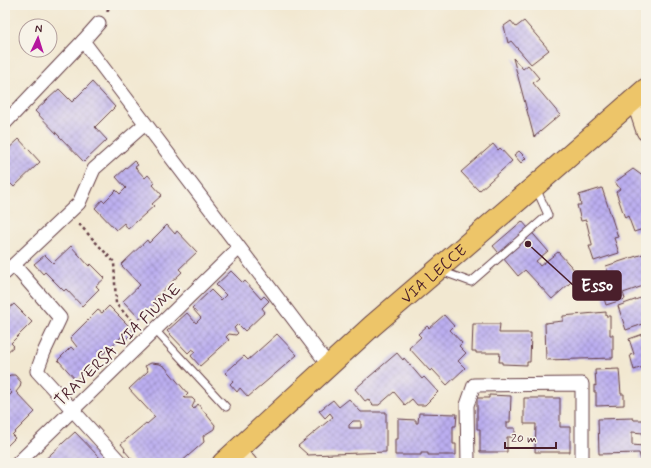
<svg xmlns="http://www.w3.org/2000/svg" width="651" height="468" viewBox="0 0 651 468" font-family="Mynerve,sans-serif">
<defs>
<pattern id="building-cross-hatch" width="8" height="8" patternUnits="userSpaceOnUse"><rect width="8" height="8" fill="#bbaef0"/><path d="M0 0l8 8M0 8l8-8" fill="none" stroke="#9a8dc3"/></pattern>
</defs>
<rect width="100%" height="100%" fill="#f7f3e8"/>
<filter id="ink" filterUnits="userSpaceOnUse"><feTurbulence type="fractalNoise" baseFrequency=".025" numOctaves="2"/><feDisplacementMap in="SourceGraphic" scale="8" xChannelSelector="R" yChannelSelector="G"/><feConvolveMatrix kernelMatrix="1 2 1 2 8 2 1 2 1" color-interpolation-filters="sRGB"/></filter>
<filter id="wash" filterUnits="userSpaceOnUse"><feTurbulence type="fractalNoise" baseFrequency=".012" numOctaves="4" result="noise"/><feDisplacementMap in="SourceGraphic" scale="16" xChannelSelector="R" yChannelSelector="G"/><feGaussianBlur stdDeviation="0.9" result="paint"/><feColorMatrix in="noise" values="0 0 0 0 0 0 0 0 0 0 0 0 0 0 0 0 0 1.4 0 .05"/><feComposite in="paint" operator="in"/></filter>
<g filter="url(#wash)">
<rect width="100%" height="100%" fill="#f2e8d1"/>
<g id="blocks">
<g fill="url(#building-cross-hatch)" fill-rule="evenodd">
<path d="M511,21L516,27L524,21L549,50L531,64L511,41L508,43L504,26Z"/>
<path d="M513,58L523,69L528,65L539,78L533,83L560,115L534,137Z"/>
<path d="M92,82L115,107L95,127L107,140L84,162L35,111L59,89L72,102Z"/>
<path d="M19,139L40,162L14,187L5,178V152Z"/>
<path d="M493,144L498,150L500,148L512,161L479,191L461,172Z"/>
<path d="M519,151L526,158L521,163L514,155Z"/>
<path d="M134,161L138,165L135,167L145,178L148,175L155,183L153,185L162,195L152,204L154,206L128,229L124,223L116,230L95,208L102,200L104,202L116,190L120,194L126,188L116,177Z"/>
<path d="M633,169L644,177L646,184V228L634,232L628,216L625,218L616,192L620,189L615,182Z"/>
<path d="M602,188L618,237L614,238L619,253L594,261L589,246H592V244L586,220L581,221L577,205H581L579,195Z"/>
<path d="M522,221L548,251L536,261L540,266L558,252L579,275L552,299L525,270L518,276L493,246Z"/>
<path d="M167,225L175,234L177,231L197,252L179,269L182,272L154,299L157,302L140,319L123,301L140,285L121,265L147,240L149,243Z"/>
<path d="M71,246L89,266L91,264L105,278L96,286L99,289L82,306L66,289L64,291L45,272L43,274L34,264L45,255L53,263Z"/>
<path d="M646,253V285L623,293L625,299L606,305L603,295L614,292L606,266Z"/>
<path d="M231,271L243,283L245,281L261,299L264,296L269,301L262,308L265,312L245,331L238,324L234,328L238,333L236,335L229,334L226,337L229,340L200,366L191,356L195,351L192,349L188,353L167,331L187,313L196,323L201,318L192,308L211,290L221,300L226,295L216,285Z"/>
<path d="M646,296V323L626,330L618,306Z"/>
<path d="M14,304L32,322L11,343L14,346L5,354V312Z"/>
<path d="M109,306L134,331L126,339L122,336L76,380L58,360L71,347L74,350L77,347L70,338L98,310L102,313Z"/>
<path d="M606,312V316H610V335H613V358L546,360L545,323L563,321V316Z"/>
<path d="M444,315L454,326L450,330L462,343L459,346L466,353L458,361L465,368L447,385L432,369L430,371L409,348L421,337L418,334L427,326L429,328Z"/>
<path d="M473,324H500L499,333H531L530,362H527V365L502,364V362H499L500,353H476V351H472Z"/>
<path d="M646,333V366L634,370L630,355L634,354L629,339Z"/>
<path d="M277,334L297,355L248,397L240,388L237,392L230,384L233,381L225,373L244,356L248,360Z"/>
<path d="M397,353L403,360L404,358L422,379L424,377L438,392L425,405H417L412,399L405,405L394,392L379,405H373L368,399L365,401L355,389Z"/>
<path d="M151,363L160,364L165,367L188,394L184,398H192L195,401L192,407L194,409L198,404L215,425L214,429L203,436L204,442L180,463H135L124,450L125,449L121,444L146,423L147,424L155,417L129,389L148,371L145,366Z"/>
<path d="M619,369L621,394H624V405L596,406V392H594V385L596,386L595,370Z"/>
<path d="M10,375H15L21,382L20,387L16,392L35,412L12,435L15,438L5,448V400L12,393L5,386V380Z"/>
<path d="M489,395L511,396L510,422H507V428H515V437H507V452H480V429H477V398H489Z"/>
<path d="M524,398H560V427H570V452H535L536,424H524Z"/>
<path d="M349,399L361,412H386V452L308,455L298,446L333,417L330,413L325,418L319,411L333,400L339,407ZM353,421H361V428H349V425Z"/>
<path d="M419,413L457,414L456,426H453V444H456V455H428V453H421V455H395V439H398V419L416,420V423H418Z"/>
<path d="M633,418L634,420H646V460H641L639,453L599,454L598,419ZM632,432L643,433V446L632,445Z"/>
<path d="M75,432L101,459L96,463H41Z"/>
</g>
</g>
</g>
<g filter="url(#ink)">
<use href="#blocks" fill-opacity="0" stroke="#633d44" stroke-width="1"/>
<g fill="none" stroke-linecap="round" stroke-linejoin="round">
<g stroke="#633d44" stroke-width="9">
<g id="service">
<path d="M441,271L471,282L548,215L536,188"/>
<path d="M155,330L226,407"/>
</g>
</g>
<g stroke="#633d44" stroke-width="15">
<g id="minor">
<path d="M83,41L329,366"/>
<path d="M5,123L83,41L99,23"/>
<path d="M14,265L60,318L44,352L37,371L121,463"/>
<path d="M5,273L79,203L94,169L145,124"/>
<path d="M18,463L239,248"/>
<path d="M468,463L467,405L474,385L582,384V463"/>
</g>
</g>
<g stroke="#633d44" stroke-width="21">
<g id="secondary">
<path d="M635,98L646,131"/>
<path d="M235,453L247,463"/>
</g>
</g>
<g stroke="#633d44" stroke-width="23">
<g id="primary">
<path id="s1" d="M223,463L372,326L535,186L646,89"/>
</g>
</g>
<g stroke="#633d44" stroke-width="2.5" stroke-dasharray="3 3" stroke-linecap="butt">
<path d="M107,11L111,5"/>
<path d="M79,224L114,262L116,304L137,326"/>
</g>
<use href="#service" stroke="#fff" stroke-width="7"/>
<use href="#minor" stroke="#fff" stroke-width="13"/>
<use href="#secondary" stroke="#f8e8c3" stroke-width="19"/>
<use href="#primary" stroke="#edc569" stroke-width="21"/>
</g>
</g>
<g text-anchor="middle" stroke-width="4" stroke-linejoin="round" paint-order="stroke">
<g font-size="16" fill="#4a1f2b" stroke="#f7f3e8">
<text dy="6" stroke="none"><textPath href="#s1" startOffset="283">VIA LECCE</textPath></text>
<text transform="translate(117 344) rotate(-44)" y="6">TRAVERSA VIA FIUME</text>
</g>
</g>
<path fill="none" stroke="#4a1f2b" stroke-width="1.5" d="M528 244L573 285"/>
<circle fill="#4a1f2b" stroke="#f7f3e8" stroke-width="1.5" cx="528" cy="244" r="4"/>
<rect fill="#4a1f2b" stroke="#4a1f2b" stroke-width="1.5" x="573" y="271" width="48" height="29" rx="4"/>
<g font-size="17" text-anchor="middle" font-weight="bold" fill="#fff">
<text x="597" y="291">Esso</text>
</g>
<rect width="651" height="468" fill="none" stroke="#f7f3e8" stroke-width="20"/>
<g transform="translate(38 38) rotate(4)"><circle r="19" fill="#f7f3e8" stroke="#b29e9c"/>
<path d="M0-3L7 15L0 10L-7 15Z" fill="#b5179e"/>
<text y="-6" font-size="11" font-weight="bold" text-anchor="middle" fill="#4a1f2b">N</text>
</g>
<path d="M505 442v6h51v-6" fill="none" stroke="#4a1f2b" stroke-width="2"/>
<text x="511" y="442" font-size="12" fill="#4a1f2b" stroke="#f7f3e8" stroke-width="3" paint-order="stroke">20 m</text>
</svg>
